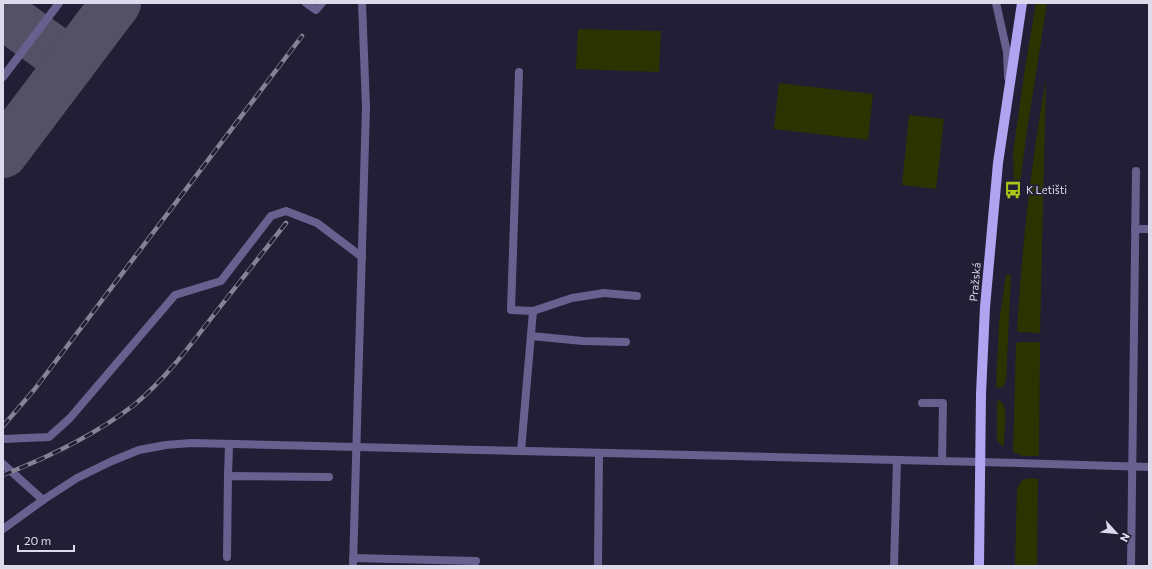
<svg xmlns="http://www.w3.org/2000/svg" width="1152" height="569" viewBox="0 0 1152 569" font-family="Commissioner,sans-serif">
<rect width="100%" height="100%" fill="#221e35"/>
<g fill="#2b3401">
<path d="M1036,3H1047L1026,137L1020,185L1014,184L1013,153L1026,61Z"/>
<path d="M578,29L661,31L659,72L576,69Z"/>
<path d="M1046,80L1040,333L1019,332L1017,330C1022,246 1031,163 1046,80Z"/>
<path d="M779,83L873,94L868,140L774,129Z"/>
<path d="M909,115L944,119L936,189L902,185Z"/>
<path d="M1006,275H1011L1006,381L1003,387L996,388L999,323Z"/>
<path d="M1018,342H1040L1039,456H1023L1013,452L1016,344Z"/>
<path d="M997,400C1000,401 1003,402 1004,406C1007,413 1004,437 1004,447L998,442L997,438Z"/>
<path d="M1031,478L1038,479L1037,566H1015L1017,489L1022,480Z"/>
</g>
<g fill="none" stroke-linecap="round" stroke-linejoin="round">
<g stroke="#545065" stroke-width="50">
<path d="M3,14L71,63"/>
<path d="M3,153L116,3"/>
</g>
<g stroke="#68618f" stroke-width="8">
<path d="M306,3L316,10L322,3"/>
<path d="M519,72L511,310L533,311L521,451"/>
<path d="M3,77L59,3"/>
<path d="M1135,229H1149"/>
<path d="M533,311L572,298L604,293L637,296"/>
<path d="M531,336L583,341L626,342"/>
<path d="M922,403H943L942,461"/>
<path d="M3,439L49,437L70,418L175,295L221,281L271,216L286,211L317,223L362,257"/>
<path d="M981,462L1149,467"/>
<path d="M3,464L43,500"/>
<path d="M228,476L229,445"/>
<path d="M227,557L228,476L329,477"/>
<path d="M353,558L476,561"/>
<path d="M353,566L366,107L362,3"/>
<path d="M598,566L599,453"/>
<path d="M894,566L897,460"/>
<path d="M1131,566L1136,171"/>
</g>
<g stroke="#68618f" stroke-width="8">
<path d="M996,3L1007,52L1008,77"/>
<path d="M3,529L43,500L77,478L112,461L139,450L166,445L191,443L981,462"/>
</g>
<path stroke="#b0a4f0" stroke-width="10" d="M979,566L981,394L985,307L998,163L1022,3"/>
<g stroke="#858295" stroke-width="4.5">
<g id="rail">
<path d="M3,426L34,390L302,36"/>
<path d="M3,475C49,457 95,435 134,405C163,381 186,351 209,321C234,289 260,256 286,223"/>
</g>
</g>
<use href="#rail" stroke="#221e35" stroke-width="3" stroke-dasharray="9" stroke-linecap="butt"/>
</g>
<defs>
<g id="bus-bare" transform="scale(1.38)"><path d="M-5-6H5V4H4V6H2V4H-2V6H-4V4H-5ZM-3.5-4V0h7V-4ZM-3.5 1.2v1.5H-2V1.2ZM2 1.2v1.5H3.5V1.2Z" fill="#abc614" stroke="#221e35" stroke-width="2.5" paint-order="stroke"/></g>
</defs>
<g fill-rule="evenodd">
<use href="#bus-bare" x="1013" y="190"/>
</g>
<g text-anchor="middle" stroke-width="3.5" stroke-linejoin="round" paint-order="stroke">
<g font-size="11" fill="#dcdbeb" stroke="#221e35" text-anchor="start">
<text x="1026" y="194">K Letišti</text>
</g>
<g font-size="11" fill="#dcdbeb" stroke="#221e35">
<text transform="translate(975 282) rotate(-85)" y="4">Pražská</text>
</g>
</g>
<rect width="1152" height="569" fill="none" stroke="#dcdbeb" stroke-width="8"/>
<g transform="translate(1116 533) rotate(117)" stroke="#221e35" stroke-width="3" paint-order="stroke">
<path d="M0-3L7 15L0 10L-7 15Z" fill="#dcdbeb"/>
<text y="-6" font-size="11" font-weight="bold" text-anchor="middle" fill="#dcdbeb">N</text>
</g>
<path d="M18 545v6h56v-6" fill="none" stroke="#dcdbeb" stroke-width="2"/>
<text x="24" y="545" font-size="12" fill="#dcdbeb" stroke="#221e35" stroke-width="3" paint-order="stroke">20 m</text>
</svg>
